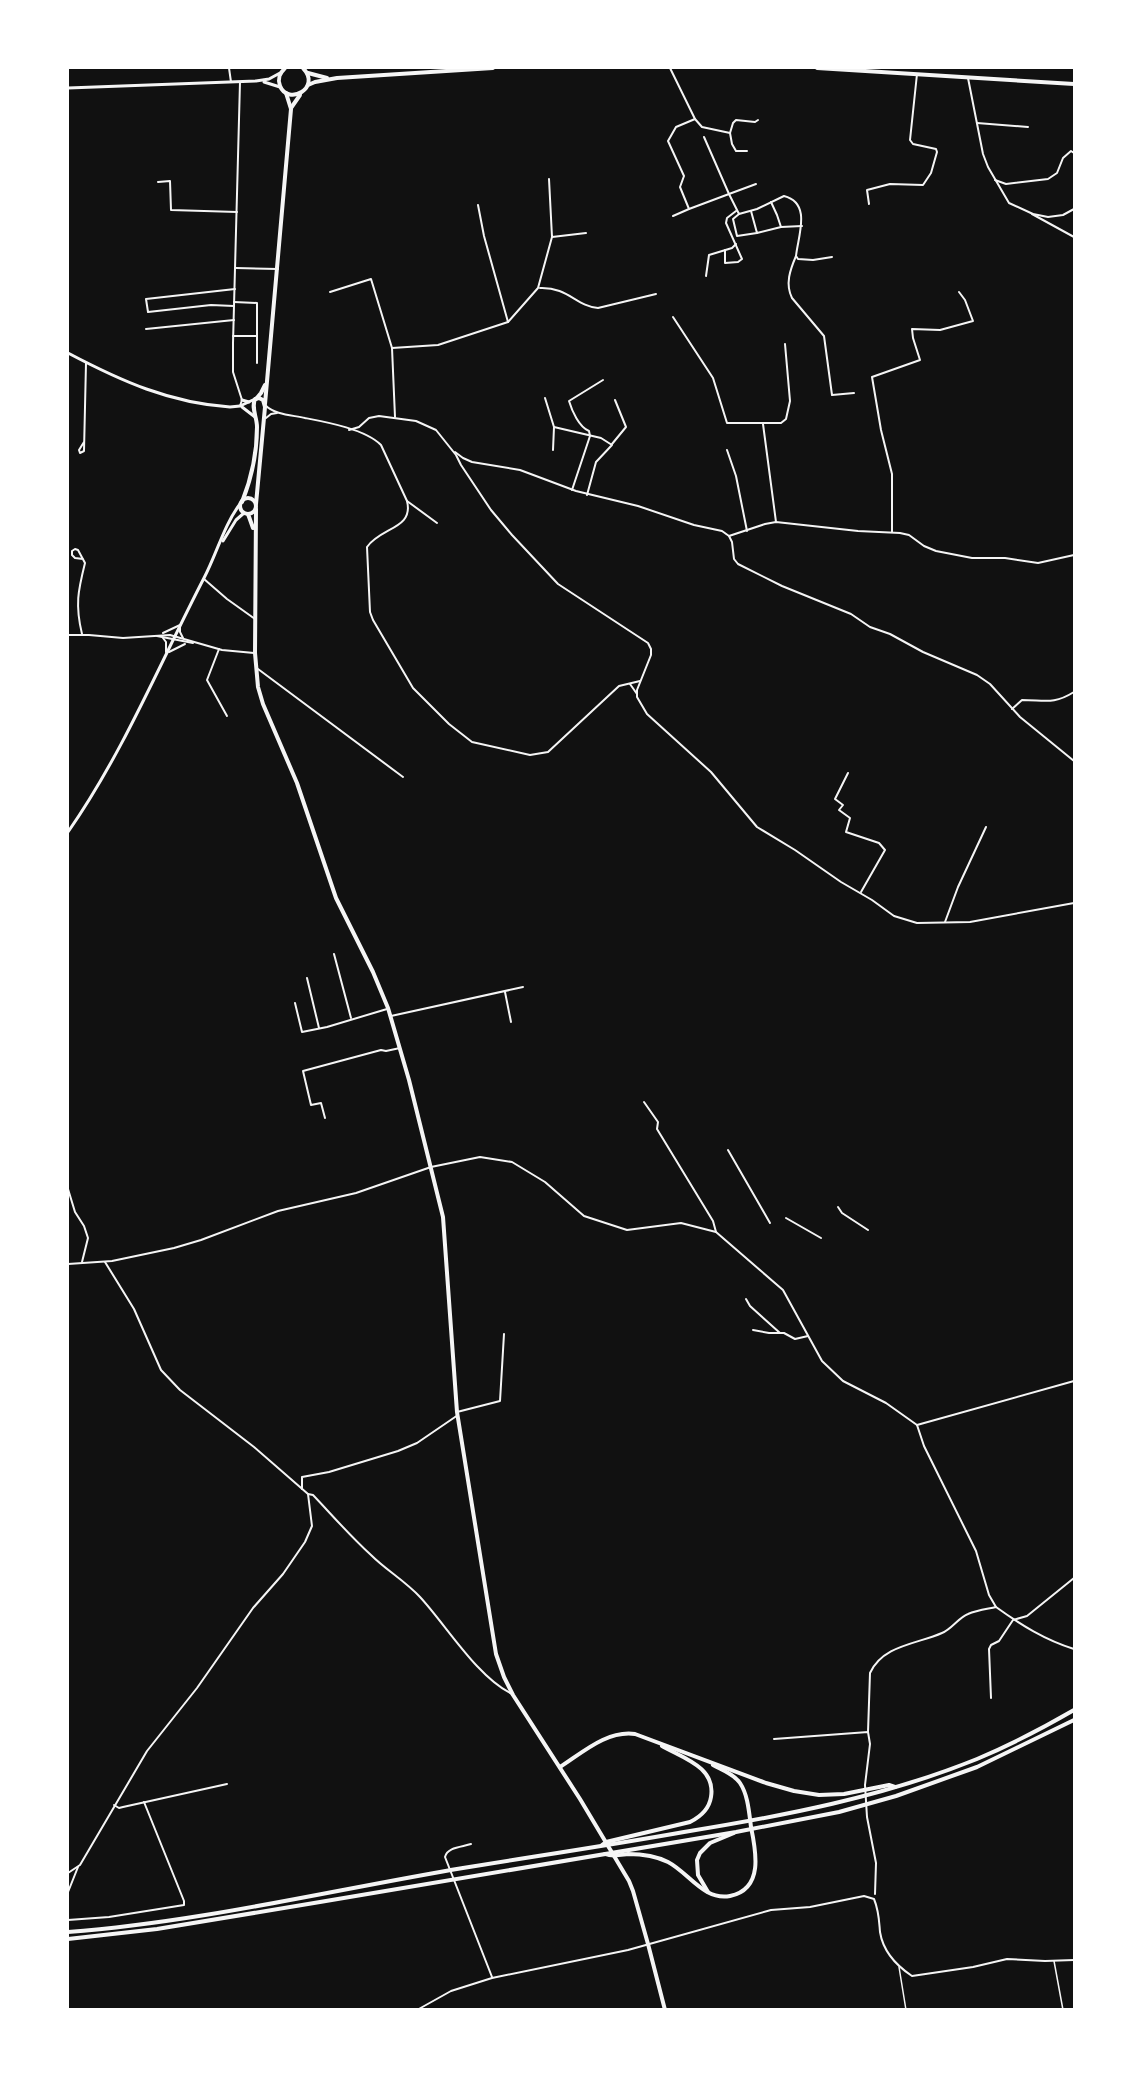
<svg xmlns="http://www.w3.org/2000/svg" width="1142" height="2077" viewBox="0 0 1142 2077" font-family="Lato,sans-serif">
<rect width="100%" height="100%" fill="#111"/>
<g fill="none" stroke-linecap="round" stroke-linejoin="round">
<g stroke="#f5f5f5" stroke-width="1.5">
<path d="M1054,1961L1063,2010"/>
<path d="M899,1967L906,2010"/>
</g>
<g stroke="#f5f5f5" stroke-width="2">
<path d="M229,68L231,82"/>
<path d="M670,68L695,119L676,127L668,141L684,176L680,187L689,209L729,194L739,214L757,209L784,196C812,203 798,236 796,256L798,259L813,260L832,257"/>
<path d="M968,78L983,154L988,167L1009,203L1033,214L1048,217L1063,215L1074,209"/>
<path d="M695,119L702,127L730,133L732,144L736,151H747"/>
<path d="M977,123L1028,127"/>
<path d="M730,133L733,123L736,120L755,122L758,120"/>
<path d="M704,137L729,194L756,184"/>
<path d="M549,179L552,237L586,233"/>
<path d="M995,180L1006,184L1048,179L1057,173L1063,158L1071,151L1074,153"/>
<path d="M158,182L170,181L171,210L237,212"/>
<path d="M771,202L777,215L781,227L802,226"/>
<path d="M869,204L867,190L890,184L923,185L931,173L937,152L936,149L913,144L910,140L917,74"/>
<path d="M478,205L484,236L508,322"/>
<path d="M751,211L757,233L781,227"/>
<path d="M739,214L733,219L737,236L757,233"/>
<path d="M1032,214L1074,237"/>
<path d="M673,216L689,209"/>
<path d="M725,250V263L738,262L742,259L726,223L727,218L736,211"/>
<path d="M796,256C790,270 785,284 792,298L824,336L832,395L854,393"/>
<path d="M236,268L278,269"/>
<path d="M706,276L709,255L732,248L736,244"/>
<path d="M540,288C568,287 576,306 598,308L656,294"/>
<path d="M330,292L371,279L392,348"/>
<path d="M234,302L257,303V363"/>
<path d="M234,306L211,305L148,312L146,299L235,289"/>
<path d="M673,317L713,378L727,423H781L786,419L790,401L785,344"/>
<path d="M146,329L234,320"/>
<path d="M233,336H257"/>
<path d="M545,398L554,427L601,438L612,445L596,462L587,495"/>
<path d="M265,405C275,415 292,415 305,418C326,422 365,429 381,445L407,501C414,529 381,527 367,547L370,612L373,620L413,688L449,724L472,742L530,755L548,752L619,686L640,681"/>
<path d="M240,406L242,400L233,372V343L240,82"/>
<path d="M395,417L392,348L438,345L508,322L538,288L552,237"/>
<path d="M266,418L271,414L277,413"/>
<path d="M763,424L776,522"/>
<path d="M349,430L359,427L369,418L379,416L416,421L436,430L456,455L461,465L491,510L512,535L558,584L648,643L651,649V655L637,690V697L647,714L711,772L757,827L795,850L841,882L872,900L894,916L917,923L970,922L1074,903"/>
<path d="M84,442L79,450L80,453L84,451L86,363"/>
<path d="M612,444L626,427L615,400"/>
<path d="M553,450L554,427"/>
<path d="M727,450L736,476L747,531"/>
<path d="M455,452L463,458L472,462L520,470L576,491L638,506L694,525L722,531L729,536L732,542L734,559L738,564L782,586L851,614L870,627L890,634L923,652L977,675L990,684L1020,717L1074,761"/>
<path d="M572,490L590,436L589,431C579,427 572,411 569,401L603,380"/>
<path d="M407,501L437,523"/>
<path d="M892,532V474L881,430L872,377L920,360L913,338L912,329L940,330L973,321L965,300L959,292"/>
<path d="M729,536L765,524L776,522L858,531L900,533L909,535L924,546L936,551L972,558H1005L1038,563L1074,555"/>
<path d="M204,579L227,599L255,619"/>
<path d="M163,633L180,625V632L183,638"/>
<path d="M82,634C75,605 78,591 85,563L78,550L75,549L72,551V555L75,558L83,559"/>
<path d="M68,635H89L123,638L170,635L222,650L254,653"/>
<path d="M157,636L193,643"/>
<path d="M163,638L166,642V652"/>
<path d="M219,649L207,680L227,716"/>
<path d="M169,652L185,644"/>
<path d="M258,669L403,777"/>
<path d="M630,684L637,694"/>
<path d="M1012,709L1022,700C1045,700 1053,705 1074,692"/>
<path d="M848,773L835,799L843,805L839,810L850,818L846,832L879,843L885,850L861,892"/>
<path d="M945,922L958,887L986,827"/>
<path d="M334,954L351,1018"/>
<path d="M307,978L319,1028"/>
<path d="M505,992L511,1022"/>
<path d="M295,1003L302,1032L327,1027L387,1009"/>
<path d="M391,1016L523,987"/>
<path d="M644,1102L658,1122L657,1129L713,1221L716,1232"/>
<path d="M325,1118L321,1103L311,1105L303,1071L381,1050L386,1051L400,1048"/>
<path d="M728,1150L770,1223"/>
<path d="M68,1189L75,1212L84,1226L88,1238L82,1262"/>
<path d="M838,1207L842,1213L868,1230"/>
<path d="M786,1218L821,1238"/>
<path d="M68,1264L112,1261L174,1248L201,1240L278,1211L356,1193L431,1167L480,1157L512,1162L545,1182L584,1216L627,1230L681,1223L716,1232L783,1290L822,1361L843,1381L886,1403L917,1425"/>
<path d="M746,1299L750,1306L780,1333"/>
<path d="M753,1330L769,1333H784L795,1339L808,1336"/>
<path d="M457,1412L500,1401L504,1334"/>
<path d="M917,1425L924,1446L976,1551L989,1595L996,1607"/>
<path d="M917,1425L1074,1381"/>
<path d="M302,1489V1477L329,1472L398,1451L417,1443L458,1415"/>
<path d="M308,1494L313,1495C332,1515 350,1536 371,1555C386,1570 405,1581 420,1597C446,1625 477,1677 512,1694"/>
<path d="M991,1698L989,1649L991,1645L999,1641L1013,1620L1027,1616L1074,1578"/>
<path d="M868,1732L870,1673C883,1645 917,1644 942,1633C952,1629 958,1618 968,1614C977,1610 987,1609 996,1607C1021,1625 1045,1640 1074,1649"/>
<path d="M774,1739L868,1732L870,1744L865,1785L867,1817L876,1863L875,1894"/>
<path d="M114,1805L119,1808L123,1807L227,1784"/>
<path d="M471,1844C462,1847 447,1847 445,1857L492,1977"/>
<path d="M68,1873L80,1865L147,1751L197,1688L253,1608L283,1574L305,1542L312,1526L308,1494L254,1447L180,1390L161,1370L134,1309L105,1262"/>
<path d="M68,1892L78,1867"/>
<path d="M68,1920L109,1917L184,1905V1901L144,1802"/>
<path d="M417,2010L451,1991L492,1978L628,1950L771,1910L810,1907L864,1896L874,1899C879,1911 879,1920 880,1932C883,1951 897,1966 912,1976L973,1967L1007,1959L1045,1961L1074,1960"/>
</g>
<g stroke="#f5f5f5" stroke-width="3">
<path d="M68,353C121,381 170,403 230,407L240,406L255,399"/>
<path d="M242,400L249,402"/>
<path d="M242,407L255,417"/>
</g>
<g stroke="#f5f5f5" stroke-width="3">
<path d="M264,82L280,87"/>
<path d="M68,88L256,81L269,79L280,73"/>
<path d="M223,541L236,520L244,513"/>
<path d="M68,832C123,753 160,663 204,578C217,553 224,525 240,504"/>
</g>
<g stroke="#f5f5f5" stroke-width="4">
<path d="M285,68C280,73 277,78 280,86C288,106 322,88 303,68"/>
<path d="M817,68L1074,84"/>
<path d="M308,73L327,78"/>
<path d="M308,85L315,82L337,78L493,68"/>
<path d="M291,108L300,95"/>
<path d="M256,399L261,393L265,385"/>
<path d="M265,404L291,109L286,93"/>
<circle cx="248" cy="506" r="8"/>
<path d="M242,502C252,477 257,454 257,427C257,417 251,408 255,399L259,398L263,400L265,407L256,504"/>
<path d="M256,509L255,653L258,687L263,704L297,783L336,898L373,972L388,1008L409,1080L443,1217L457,1412L496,1654L504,1677L513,1695L580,1799L629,1881L633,1891L648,1944L665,2010"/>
<path d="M248,514L253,528"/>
</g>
<g stroke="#f5f5f5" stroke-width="4">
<path d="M560,1767C582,1753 607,1730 635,1734L766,1783L794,1791L819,1795L844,1794L889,1785L895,1787"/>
<path d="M602,1845L606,1842L690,1822C700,1817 709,1810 711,1797C716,1767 683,1758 662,1746"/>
<path d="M605,1854C613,1857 620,1855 628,1854C642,1854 656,1856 668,1862C689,1873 704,1901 730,1896C764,1889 756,1851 751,1827C749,1812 748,1795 740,1783C734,1774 722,1770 713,1765"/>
<path d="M708,1892L698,1875L697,1860L700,1853L710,1843L734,1833"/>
<path d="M68,1932C201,1922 332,1890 463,1868C537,1856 611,1845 684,1832C783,1816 883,1797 977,1759C1010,1745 1043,1728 1074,1710"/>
<path d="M68,1939L157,1929L320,1902L736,1832L839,1812L896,1796L977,1767L1074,1720"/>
</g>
</g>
<rect width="1142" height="2077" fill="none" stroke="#ffffff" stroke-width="138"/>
</svg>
